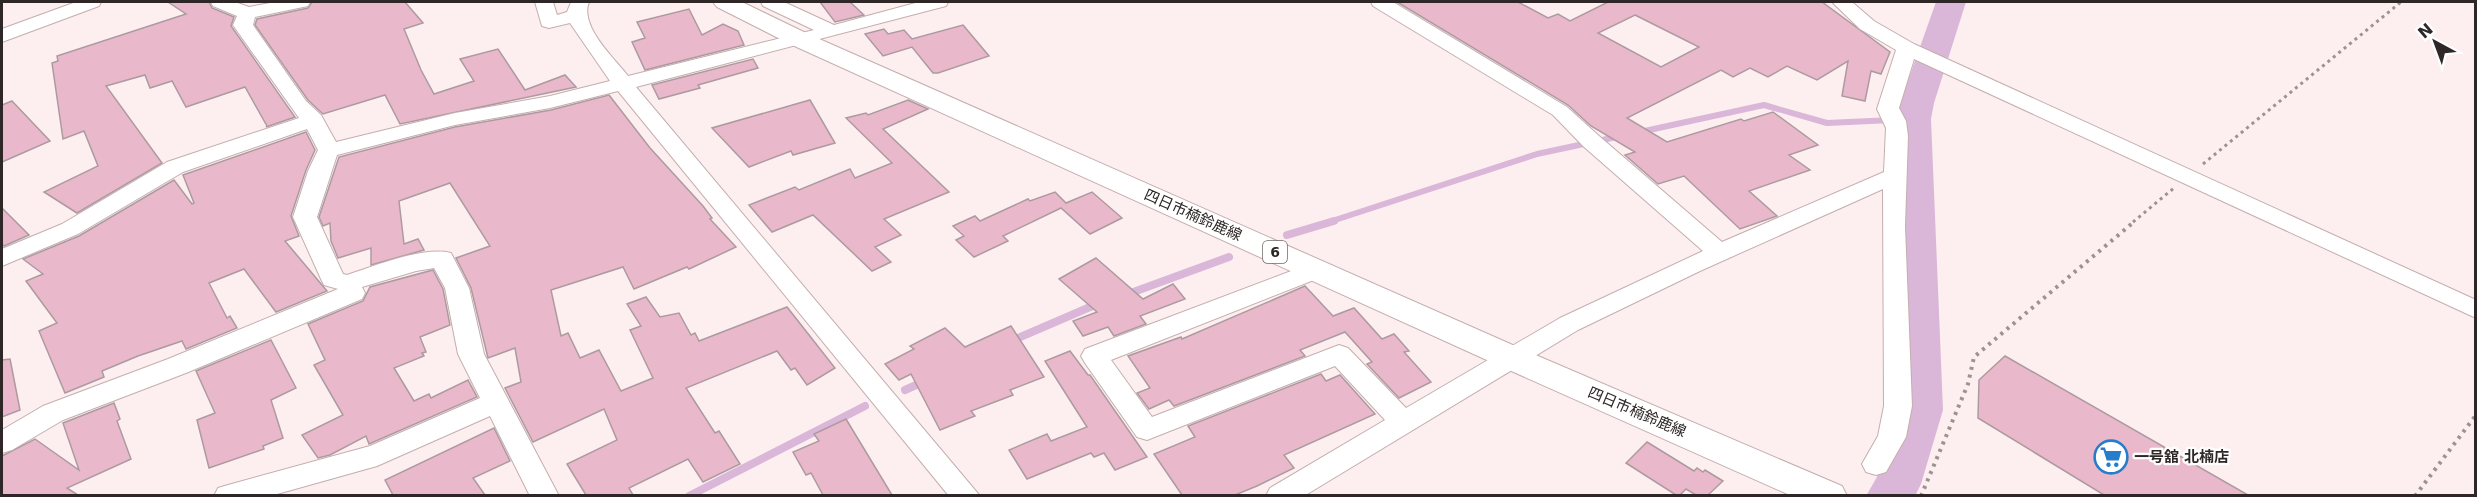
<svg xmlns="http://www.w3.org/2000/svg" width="2477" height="497" viewBox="0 0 2477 497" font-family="'DejaVu Sans','Noto Sans JP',sans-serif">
<rect width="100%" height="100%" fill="#fdefef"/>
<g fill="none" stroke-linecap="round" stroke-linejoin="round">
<g stroke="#dab7d8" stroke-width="6">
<path d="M1640,132L1764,105L1827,123L1914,119"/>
<path d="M1329,222L1537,154L1621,136"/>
</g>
<g stroke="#dab7d8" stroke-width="8">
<path d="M1287,235L1334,221"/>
<path d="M1128,294L1229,257"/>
<path d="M1011,341L1097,304"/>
<path d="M905,390L925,381"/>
<path d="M689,496L865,406"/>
</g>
<path fill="#dab7d8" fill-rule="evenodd" d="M1936,2H1966L1934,103L1931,119L1943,410L1921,484L1915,496H1866L1877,477L1899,410L1897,119L1900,103Z"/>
</g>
<g fill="#e9b9cb" stroke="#ad9aa1" stroke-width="1.5" fill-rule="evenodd">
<path d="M168,2H209L212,8L234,17L231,26L295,117L266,127L267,126L245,87L186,107L172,81L150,88L145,75L106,86L162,163L77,213L44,192L98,166L84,131L63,139L52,63L58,61L57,56L186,14Z"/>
<path d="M312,2H405L423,23L404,29L421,70L434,94L474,81L460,59L498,49L525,90L565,75L576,87L400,124L385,95L323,114L308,100L255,25L257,19L308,8Z"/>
<path d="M820,2H850L864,15L835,22Z"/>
<path d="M1397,2H1518L1548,18L1558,14L1570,21L1608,2H1822L1890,52L1881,74L1871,71L1865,101L1842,96L1848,61L1817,80L1787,66L1768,77L1750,68L1733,77L1721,70L1627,118L1667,142L1741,119L1744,121L1773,112L1818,145L1789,155L1810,170L1749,191L1777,216L1740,229L1684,176L1658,184L1625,155L1635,152L1591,126L1568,105ZM1635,15L1699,47L1661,67L1598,33Z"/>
<path d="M689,9L702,35L723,24L738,31L744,45L645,70L632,42L645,38L637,22Z"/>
<path d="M963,25L989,56L938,73H933L912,47L883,56L865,34L884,29L888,34L904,30L912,39Z"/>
<path d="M753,59L758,68L698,85L700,88L659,99L652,85Z"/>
<path d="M609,95L650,148L703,206L712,218L710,219L736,247L689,269L687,267L634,289L623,267L551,290L561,336L568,333L580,358L599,350L621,391L653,378L630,330L641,326L627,304L646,297L660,317L679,313L691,335L695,333L699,341L787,307L835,368L807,385L795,368L791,370L777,351L686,388L715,433L719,431L740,464L703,482L688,459L629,488L633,495H586L567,464L617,440L604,409L533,442L505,388L521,382L515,348L488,358L471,288L456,258L490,246L450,183L399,201L404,244L418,239L424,250L371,265V248L338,258L331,241L330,223L323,226L319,217L339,157L455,127L551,110Z"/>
<path d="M810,100L835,143L793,155L791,151L749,167L712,128Z"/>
<path d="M908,100L928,109L883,129L949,192L884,219L901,235L875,247L891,262L872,271L813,215L772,232L749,205L795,187L799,190L850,169L855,178L892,163L846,118L866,113L868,115Z"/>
<path d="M12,101L50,141L2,162V105Z"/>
<path d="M306,132L315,150L306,170L291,216L299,236L285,241L327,291L276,312L244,269L209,283L227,318L230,316L237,328L186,349L182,341L138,356L102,371L104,377L65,393L39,331L57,323L26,281L43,274L23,259L79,236L174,180L192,204L194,203L183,175Z"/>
<path d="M1055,192L1066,203L1092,192L1122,218L1090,234L1061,208L1003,236L1008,241L974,257L956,240L964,236L953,226L975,216L980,221L1028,199L1030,201Z"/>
<path d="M2,208L29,235L4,246L2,244Z"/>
<path d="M1096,258L1143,299L1173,284L1185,299L1140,316L1146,324L1114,336L1108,327L1083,336L1073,321L1097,312L1059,279Z"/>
<path d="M433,270L443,289L450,325L420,337L426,352L422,353L424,356L394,368L414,401L429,394L431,398L468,380L477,397L369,444L366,436L330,455L318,458L302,435L343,415L314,365L325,360L308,324L363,301L370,287Z"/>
<path d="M1305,286L1333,316L1354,308L1382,339L1394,334L1409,351L1404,352L1431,382L1399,398L1367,364L1372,362L1345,332L1300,350L1305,356L1174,406L1169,400L1149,409L1137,393L1150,388L1128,356L1181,337L1182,339Z"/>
<path d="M1011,326L1044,377L1010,390L1013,395L971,411L975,416L940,430L911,374L899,380L885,364L914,349L910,346L945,328L965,347Z"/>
<path d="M271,340L296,388L271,400L283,438L263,446L264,449L209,468L197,420L215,413L196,371Z"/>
<path d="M1070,351L1088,375H1090L1147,457L1115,470L1104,453L1094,457L1091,453L1027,479L1009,450L1047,434L1051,441L1087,427L1045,361Z"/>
<path d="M2005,356L2248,495H2104L1978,418L1979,380Z"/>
<path d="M10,359L20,410L2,417V360Z"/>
<path d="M1321,374L1326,381L1340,375L1375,414L1284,455L1294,468L1257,486L1235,495H1182L1154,454L1195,437L1188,426Z"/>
<path d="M114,403L120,419L117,421L131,459L67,488L78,495H2V456L35,439L79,470L63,423Z"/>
<path d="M846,419L892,495H823L811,473L806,475L793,452L819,441L814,434Z"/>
<path d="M494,428L510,461L473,478L485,495H393L385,480Z"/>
<path d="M1647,442L1694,471L1697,468L1703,472L1705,470L1723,481L1708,495H1696L1686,489L1680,495H1676L1626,463Z"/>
</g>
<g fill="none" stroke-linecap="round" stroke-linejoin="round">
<g stroke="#c4aeae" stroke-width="2">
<g id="minor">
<path d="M76,2H101L99,6L2,42V29Z"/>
<path d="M211,2H235L249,7L275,2H310L308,6L255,17L253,25L306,101L321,115L336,142L455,113L550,96L610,81L570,23L549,28L542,26L535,2H553L557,15L567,12L571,2H589C579,26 614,58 628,76L814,30L763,6L761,2H784L834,25L919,2H948L946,6L636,87L980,496H949L618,91L550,108L455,125L337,155L317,217L343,274L347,275C375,266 422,246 451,253L469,288L484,354L559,496H530L490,416L377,466L270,496H214L218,488L228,485L370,446L480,398L458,354L445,288L434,268L416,271L362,287L365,293L362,299L186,373L63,420L12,450L2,453V430L43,406L168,359L338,289L324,285L321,279L293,217L308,171L318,150L307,129L183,172L78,234L2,266V249L62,224L167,162L299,118L233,25L237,16L213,6Z"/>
<path d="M1371,2H1393L1567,107L1599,136L1722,242L1884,172L1886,128L1877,109L1896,50L1860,29L1832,2H1852L1874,21L1914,44L2476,300V318L1914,59L1899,108L1906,121L1908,136L1905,226L1912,406L1906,437L1886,472L1876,475L1866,472L1862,464L1878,436L1884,406L1883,189L1700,271L1578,330L1304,496H1266L1270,488L1385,420L1335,366L1147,440L1137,437L1085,363L1081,356L1085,349L1315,262L1324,264L1327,270L1324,276L1111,360L1152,417L1339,345L1348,348L1406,408L1560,318L1703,251L1583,146L1553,115L1373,6Z"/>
</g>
</g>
<g stroke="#c4aeae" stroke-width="2">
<path id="major" d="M713,2H742L808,34L1524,350L1842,486L1847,496H1792L1500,366L790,44L717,7Z"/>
</g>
<g stroke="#9d9191" stroke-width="3" stroke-dasharray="3 4" stroke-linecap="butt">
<path d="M2203,164L2401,2"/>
<path d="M2133,222L2174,188"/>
</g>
<g stroke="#9d9191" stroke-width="4" stroke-dasharray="3 5" stroke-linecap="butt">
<path d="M1921,496L1968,384L1974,357L2135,221"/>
<path d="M2415,496L2476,415"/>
</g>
<use href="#minor" fill="#fff" fill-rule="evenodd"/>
<use href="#major" fill="#fff" fill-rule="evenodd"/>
</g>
<defs>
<g id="supermarket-ring" transform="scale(1.725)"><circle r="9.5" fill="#fff" stroke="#267dca" stroke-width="1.5"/><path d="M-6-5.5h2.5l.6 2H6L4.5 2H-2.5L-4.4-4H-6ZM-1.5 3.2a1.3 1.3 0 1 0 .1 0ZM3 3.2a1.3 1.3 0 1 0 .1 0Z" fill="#267dca"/></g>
</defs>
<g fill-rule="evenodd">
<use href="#supermarket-ring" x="2111" y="457"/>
</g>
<g text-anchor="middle" stroke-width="4.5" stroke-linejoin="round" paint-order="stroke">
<rect fill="#fff" stroke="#6d6868" stroke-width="1.5" x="1263" y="241" width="24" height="22" rx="4.5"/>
<g font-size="14" font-weight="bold" fill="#2f2727">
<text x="1275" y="257">6</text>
</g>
<g font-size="15" fill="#2f2727" stroke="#fff">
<text transform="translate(1193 215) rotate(24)" y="5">四日市楠鈴鹿線</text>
<text transform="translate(1637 412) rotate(23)" y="5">四日市楠鈴鹿線</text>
</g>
<g font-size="15" font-weight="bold" fill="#2f2727" stroke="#fff" text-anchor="start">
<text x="2134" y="462">一号舘 北楠店</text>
</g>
</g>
<rect width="2477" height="497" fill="none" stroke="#2f2727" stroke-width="6"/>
<g transform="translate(2435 42) rotate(319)" stroke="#ffffff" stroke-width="4.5" paint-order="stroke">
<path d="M0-4.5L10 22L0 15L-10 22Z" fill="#2f2727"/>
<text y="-9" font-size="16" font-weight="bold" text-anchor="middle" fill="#2f2727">N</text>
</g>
</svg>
